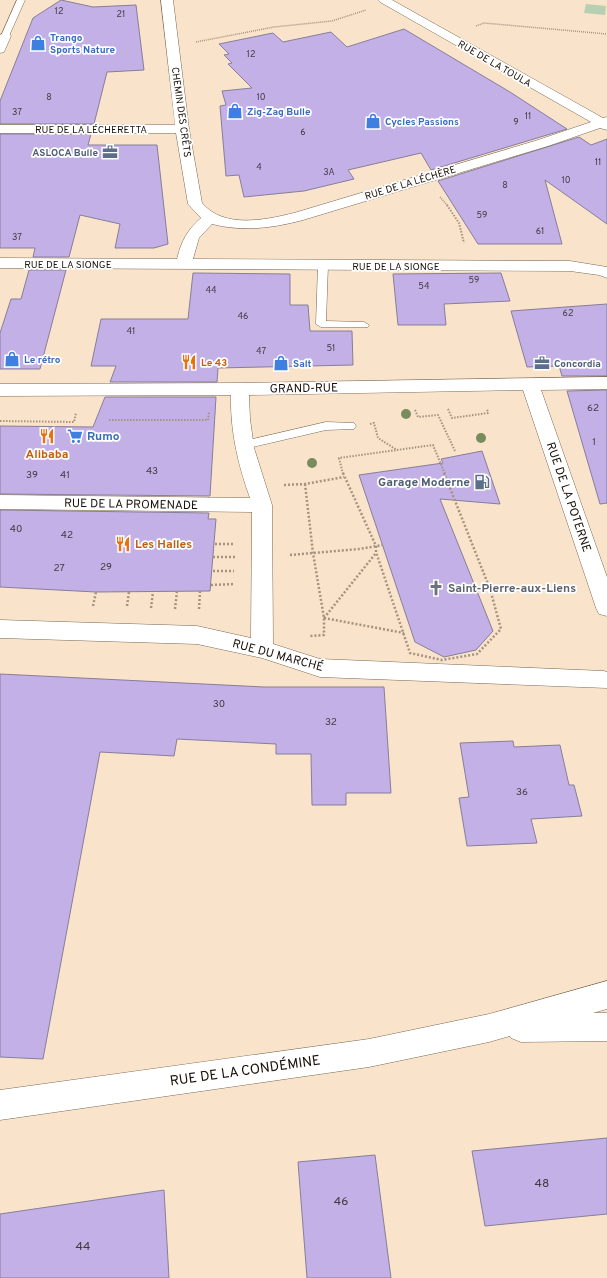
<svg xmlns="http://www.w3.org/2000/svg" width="607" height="1278" viewBox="0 0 607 1278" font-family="Overpass,sans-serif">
<rect width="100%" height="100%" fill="#f9e3ca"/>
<path fill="#b6d0b1" d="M586,4L606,6L605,15L584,13Z"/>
<g fill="#c2b0e6" stroke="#877e99">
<path d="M61,0L93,7L136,5L144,70L107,72L94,124H0V101L33,18Z"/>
<path d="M404,29L510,92L567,129L431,170L421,153L348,170L354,179L304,191L244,197L239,175L226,176L220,106L226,105L222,91L252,88L228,64L232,63L224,55L229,54L219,44L273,33L283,42L331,32L347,47Z"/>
<path d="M0,134H91L88,145H157L168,244L154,248H115L120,224L80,215L69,257H33L35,248H0Z"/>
<path d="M579,137L591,145L607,139V224L545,180L562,244H478L438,181Z"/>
<path d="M29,270H66L40,369H0V333L11,299H21Z"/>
<path d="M193,273L290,274V305H308L310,331H352L353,365L218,368L217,382H110L116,366H91L101,319H188Z"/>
<path d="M501,273L510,301L444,304L446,325H398L393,274Z"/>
<path d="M607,304V376H562L559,366L527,367L511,311Z"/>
<path d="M607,390V503L600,504L567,391Z"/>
<path d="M105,397H216L210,496L0,494V426L93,427Z"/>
<path d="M482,451L500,504L440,499L493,631L476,650L444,657L415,642L359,475L443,463L441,459Z"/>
<path d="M0,510L209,513L208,519H216L210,591L96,592L0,587Z"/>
<path d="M0,674L264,687H384L391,793H346V805H312L311,754H276V744L177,739L174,756L100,752L43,1059L0,1057Z"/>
<path d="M513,741L514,747L560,745L569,785H574L582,816L531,819L537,843L467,846L459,798L469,797L460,743Z"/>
<path d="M607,1138V1214L485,1226L472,1151Z"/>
<path d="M375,1155L391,1278H307L298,1162Z"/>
<path d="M164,1190L169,1278H0V1214Z"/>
</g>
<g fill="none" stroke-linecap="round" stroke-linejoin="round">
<g stroke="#7b6852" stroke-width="1">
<g id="service">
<path d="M17,0H25L9,36L5,38H2L1,36Z"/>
<path d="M323,262L328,265L326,321L364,322L369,325L368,327H321L316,324L318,265Z"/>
<path d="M326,422L354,423L356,426L354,429L326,430L244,449L240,448L238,445L240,442L244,441Z"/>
</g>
</g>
<g stroke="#7b6852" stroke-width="1">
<g id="minor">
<path d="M161,0H173L189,129L202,203C224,229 265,220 294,213L538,140L591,122L380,2L378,0H392L603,118L607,117V130L600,128L548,146L303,220C273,228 243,232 212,224L199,238L193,259L570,261L607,267V278L599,275L570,271L0,268V258L177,259C181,242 187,230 201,218L188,204L176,133H0V125H175Z"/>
<path d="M5,32L9,33L11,36L4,52L0,53V35Z"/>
<path d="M607,377V389L541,390L607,577V616L599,614L596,608L523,390L249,395L250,419L254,448L272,505L273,644L320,659L604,671L607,672V688L320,677L262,658L197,644L0,638V620L197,626L251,638L252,512L0,509V495L250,498C238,465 230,430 231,395L0,396V384L240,383Z"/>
</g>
</g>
<g stroke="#7b6852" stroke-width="1">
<path id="tertiary" d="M607,981V1009L593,1013H607V1041L521,1042L511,1038L510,1036L489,1042L369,1067L0,1120V1090L369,1039L489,1014Z"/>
</g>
<g stroke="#a49381" stroke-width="1.5" stroke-dasharray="1 1" stroke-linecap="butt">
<path d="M476,26L484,23L607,34"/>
<path d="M196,42L274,27L332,21L366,10"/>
<path d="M440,197L448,206"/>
</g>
<g stroke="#a49381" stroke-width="2" stroke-dasharray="1.5 1.5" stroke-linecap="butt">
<path d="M447,205L459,223L464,243"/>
<path d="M448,409L452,418L488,413L487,409"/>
<path d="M415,410L418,417L438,415L455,451"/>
<path d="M109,420H208L209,412"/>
<path d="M0,421L74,422L76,413"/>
<path d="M370,424L374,423L378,438L397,450"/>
<path d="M343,474L339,458L433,445L445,474"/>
</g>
<g stroke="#a49381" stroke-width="2.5" stroke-dasharray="2 2" stroke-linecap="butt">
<path d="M343,473L376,546V552L410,653L442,660L477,654L501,629L490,589L444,473"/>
<path d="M305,484L313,553L324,618V635L310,636"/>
<path d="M284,485L305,484L344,477"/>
<path d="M215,544H234"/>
<path d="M290,555L359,549L383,545"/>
<path d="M213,557H235"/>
<path d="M213,571H234"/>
<path d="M211,585L235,584"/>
<path d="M93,606L96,592"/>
<path d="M127,606L129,592"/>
<path d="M151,608L153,592"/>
<path d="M175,609L177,591"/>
<path d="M199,609L200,591"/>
<path d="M324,618L376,553"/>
<path d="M324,618L404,633"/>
</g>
<use href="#service" fill="#fff" fill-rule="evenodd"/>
<use href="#minor" fill="#fff" fill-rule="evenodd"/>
<use href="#tertiary" fill="#fff" fill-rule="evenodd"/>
</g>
<g fill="#788c5d">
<circle cx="406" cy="414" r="5"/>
<circle cx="481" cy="438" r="5"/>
<circle cx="312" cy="463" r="5"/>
</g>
<defs>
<g id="shop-bare" transform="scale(1.2)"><path d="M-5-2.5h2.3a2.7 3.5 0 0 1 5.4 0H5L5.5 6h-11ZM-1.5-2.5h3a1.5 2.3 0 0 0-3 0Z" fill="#3f7fe0" stroke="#fff" stroke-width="2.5" paint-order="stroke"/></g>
<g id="office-bare" transform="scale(1.2)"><path d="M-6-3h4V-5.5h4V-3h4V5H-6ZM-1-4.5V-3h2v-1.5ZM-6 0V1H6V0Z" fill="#5c6f8a" stroke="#fff" stroke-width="2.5" paint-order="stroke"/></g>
<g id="restaurant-bare" transform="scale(1.2)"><path d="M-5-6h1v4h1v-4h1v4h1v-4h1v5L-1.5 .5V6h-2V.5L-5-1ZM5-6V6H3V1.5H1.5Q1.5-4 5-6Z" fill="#e8710a" stroke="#fff" stroke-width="2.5" paint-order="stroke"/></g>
<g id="supermarket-bare" transform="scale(1.2)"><path d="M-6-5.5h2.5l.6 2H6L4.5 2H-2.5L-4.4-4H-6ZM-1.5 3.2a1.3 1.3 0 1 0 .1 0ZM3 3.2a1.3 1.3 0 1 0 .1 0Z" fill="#3f7fe0" stroke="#fff" stroke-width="2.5" paint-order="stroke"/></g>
<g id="fuel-bare" transform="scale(1.2)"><path d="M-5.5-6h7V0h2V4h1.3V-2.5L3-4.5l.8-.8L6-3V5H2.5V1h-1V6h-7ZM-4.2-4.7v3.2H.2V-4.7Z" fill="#5c6f8a" stroke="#fff" stroke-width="2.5" paint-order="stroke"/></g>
<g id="church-bare" transform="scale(1.2)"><path d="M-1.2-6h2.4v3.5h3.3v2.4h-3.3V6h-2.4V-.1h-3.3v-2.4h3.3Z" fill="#6b7280" stroke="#fff" stroke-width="2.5" paint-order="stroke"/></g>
</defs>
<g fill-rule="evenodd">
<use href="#shop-bare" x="38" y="43"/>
<use href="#shop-bare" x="235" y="111"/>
<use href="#shop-bare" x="373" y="121"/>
<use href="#office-bare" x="110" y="152"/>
<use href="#shop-bare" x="12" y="359"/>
<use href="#restaurant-bare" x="189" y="362"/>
<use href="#shop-bare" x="281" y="363"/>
<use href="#office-bare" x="542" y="363"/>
<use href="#restaurant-bare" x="47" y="436"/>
<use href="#supermarket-bare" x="75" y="436"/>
<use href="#fuel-bare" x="482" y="482"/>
<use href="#restaurant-bare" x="123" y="544"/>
<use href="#church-bare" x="436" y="588"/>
</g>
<g text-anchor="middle" stroke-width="3.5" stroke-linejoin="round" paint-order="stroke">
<g font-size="9" fill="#443a41">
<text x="59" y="14">12</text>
<text x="121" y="17">21</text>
<text x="251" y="57">12</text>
<text x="49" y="100">8</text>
<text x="261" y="100">10</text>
<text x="17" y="115">37</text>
<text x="528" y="119">11</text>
<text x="516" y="125">9</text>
<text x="303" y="135">6</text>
<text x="598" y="165">11</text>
<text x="259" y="170">4</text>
<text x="329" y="175">3A</text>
<text x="566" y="183">10</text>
<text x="505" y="188">8</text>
<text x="482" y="218">59</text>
<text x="540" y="234">61</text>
<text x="17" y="240">37</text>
<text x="474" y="283">59</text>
<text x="424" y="289">54</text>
<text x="211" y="293">44</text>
<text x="568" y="316">62</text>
<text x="243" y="319">46</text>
<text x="131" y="334">41</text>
<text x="331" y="351">51</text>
<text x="261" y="354">47</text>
</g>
<g font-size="10" font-weight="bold" fill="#366cbe" stroke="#fff" text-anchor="start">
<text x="50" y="41">Trango<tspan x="50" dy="12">Sports Nature</tspan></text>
<text x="247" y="115">Zig-Zag Bulle</text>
<text x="385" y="125">Cycles Passions</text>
<text x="24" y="363">Le rétro</text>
<text x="293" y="367">Salt</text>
</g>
<g font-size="10" fill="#1a120a" stroke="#fff">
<text transform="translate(495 63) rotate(30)" y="4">RUE DE LA TOULA</text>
<text transform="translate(182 112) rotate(82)" y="4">CHEMIN DES CRÊTS</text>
<text x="91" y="133">RUE DE LA LÉCHERETTA</text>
<text transform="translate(410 182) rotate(-17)" y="4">RUE DE LA LÉCHÈRE</text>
<text x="68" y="268">RUE DE LA SIONGE</text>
<text x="396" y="270">RUE DE LA SIONGE</text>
</g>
<g font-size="10" font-weight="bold" fill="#4e5e75" stroke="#fff" text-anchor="end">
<text x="98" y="156">ASLOCA Bulle</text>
<text x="554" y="367" text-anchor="start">Concordia</text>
</g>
<g font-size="10" font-weight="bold" fill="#c56008" stroke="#fff" text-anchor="start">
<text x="201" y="366">Le 43</text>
</g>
<g font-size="10" fill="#443a41">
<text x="593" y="411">62</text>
<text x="594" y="445">1</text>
<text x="152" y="474">43</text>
<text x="32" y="478">39</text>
<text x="65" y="478">41</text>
<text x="16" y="532">40</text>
<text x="67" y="538">42</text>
<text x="106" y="570">29</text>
<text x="59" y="571">27</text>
<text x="219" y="707">30</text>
<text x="331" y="725">32</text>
<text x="522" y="795">36</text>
</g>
<g font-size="12" fill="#1a120a" stroke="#fff">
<text transform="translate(304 388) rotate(-1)" y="4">GRAND-RUE</text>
<text transform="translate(569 497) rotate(71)" y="4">RUE DE LA POTERNE</text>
<text transform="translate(131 504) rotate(1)" y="4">RUE DE LA PROMENADE</text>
<text transform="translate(278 655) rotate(15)" y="4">RUE DU MARCHÉ</text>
</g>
<g font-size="12" font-weight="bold" fill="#366cbe" stroke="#fff" text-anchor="start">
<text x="87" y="440">Rumo</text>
</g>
<g font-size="12" font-weight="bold" fill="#c56008" stroke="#fff">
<text x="47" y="458">Alibaba</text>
<text x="135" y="548" text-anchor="start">Les Halles</text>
</g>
<g font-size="12" font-weight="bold" fill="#4e5e75" stroke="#fff" text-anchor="end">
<text x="470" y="486">Garage Moderne</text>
</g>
<g font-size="12" font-weight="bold" fill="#5b616d" stroke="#fff" text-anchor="start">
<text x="448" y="592">Saint-Pierre-aux-Liens</text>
</g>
<g font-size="12" fill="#443a41">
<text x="542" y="1187">48</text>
<text x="341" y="1205">46</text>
<text x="83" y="1250">44</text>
</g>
<g font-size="14" fill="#1a120a" stroke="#fff">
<text transform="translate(245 1070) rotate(-8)" y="5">RUE DE LA CONDÉMINE</text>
</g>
</g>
</svg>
